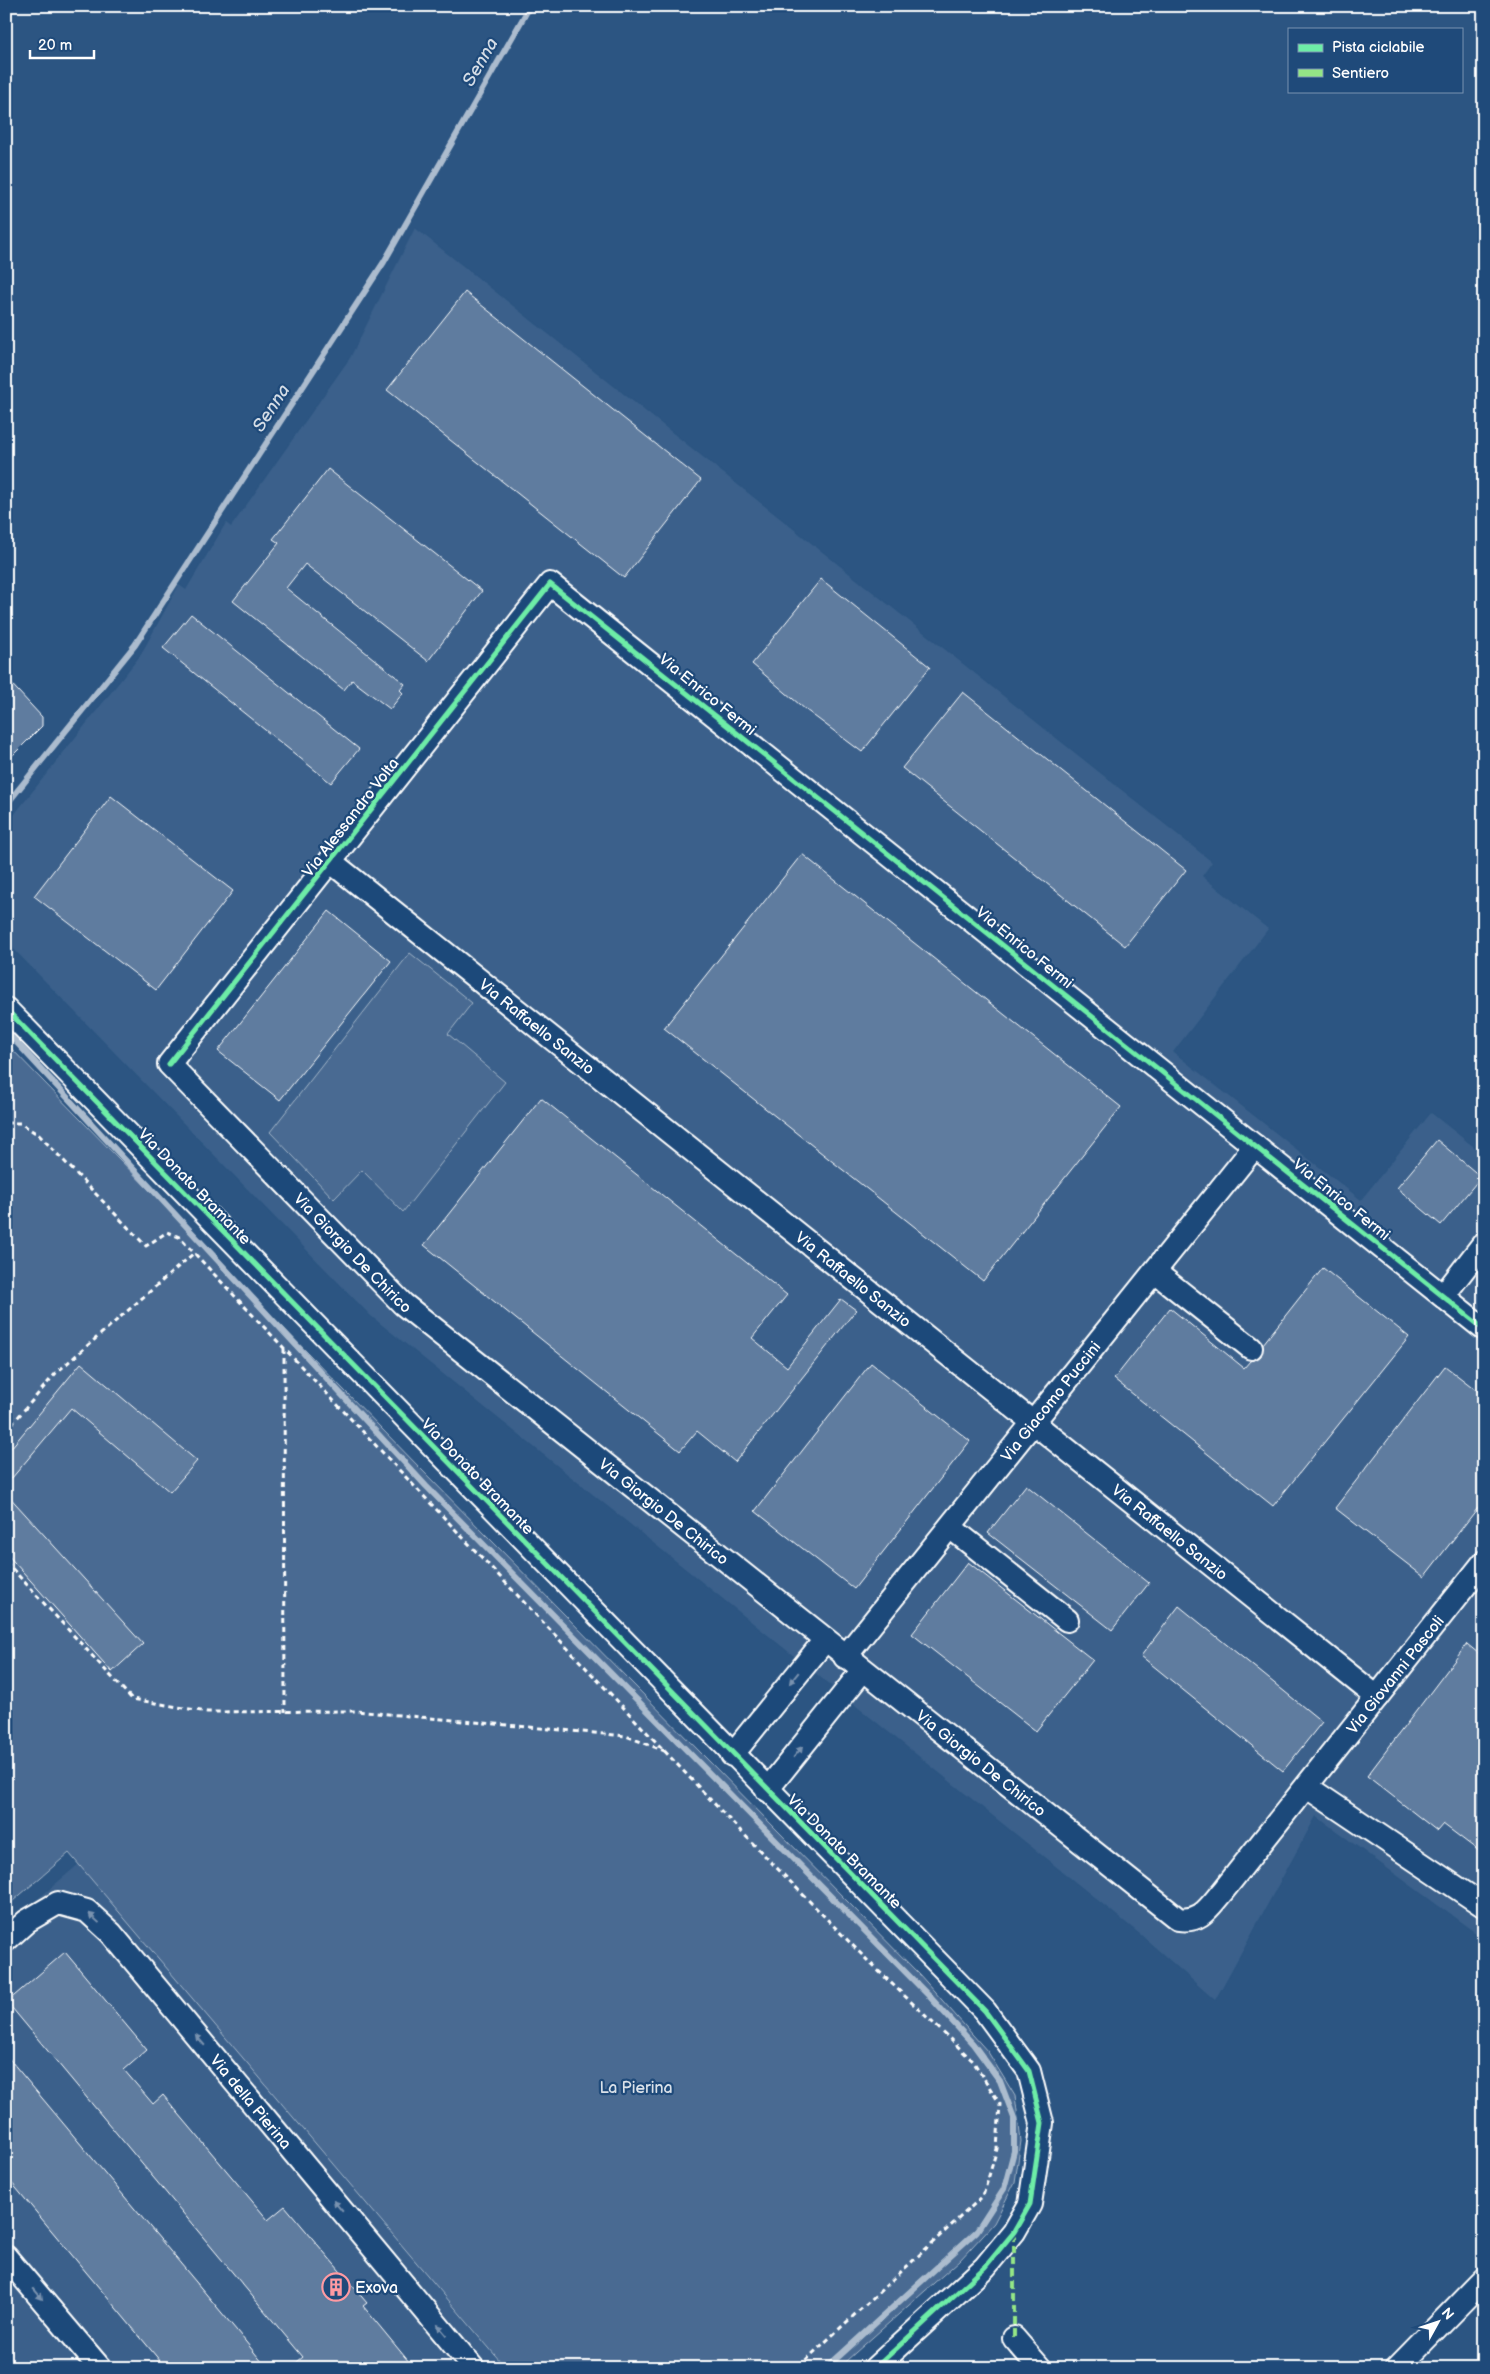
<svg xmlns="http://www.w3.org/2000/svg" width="1490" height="2374" viewBox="0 0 1490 2374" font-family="'Balsamiq Sans',sans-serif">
<rect width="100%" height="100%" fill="#2c5582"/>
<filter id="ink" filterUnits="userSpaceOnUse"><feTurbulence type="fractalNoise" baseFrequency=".02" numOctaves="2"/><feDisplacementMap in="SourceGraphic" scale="10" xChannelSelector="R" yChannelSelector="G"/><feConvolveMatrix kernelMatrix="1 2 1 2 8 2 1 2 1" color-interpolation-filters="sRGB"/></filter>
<g filter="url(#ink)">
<g fill="#3b618b">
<path d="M415,228L1212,862L1202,876L1268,929L1173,1052L1361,1200L1431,1113L1484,1155V1939L1316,1816L1215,2000L1140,1934L371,1316L6,941V825L140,656L179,585L186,590L226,523L231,527L350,358Z"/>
<path d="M79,1864L505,2368H6V1926Z"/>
</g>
<g fill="#486b92" stroke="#a4b5c8">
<path d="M410,953L472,1003L448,1034L505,1082L403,1212L362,1170L334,1199L270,1132Z"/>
<path d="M6,1043L420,1468L919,1974L988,2052L1015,2096L1021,2141L1015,2182L994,2223L960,2260L838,2368H506L69,1853L6,1907Z"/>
</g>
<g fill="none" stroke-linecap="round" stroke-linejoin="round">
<g stroke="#acbcce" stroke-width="6">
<path d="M6,805L135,645L384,262L530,6"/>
<path d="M6,1031L426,1486L930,1997L973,2044L1000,2081L1014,2118V2151L1004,2189L977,2231L826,2368"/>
</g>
</g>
<g fill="#5e7c9f" stroke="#fff">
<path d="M465,292L701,480L624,578L387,390Z"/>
<path d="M328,469L482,591L428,661L305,564L286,588L405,684L400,690L403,693L390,709L352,680L344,690L233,601L279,543L273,539Z"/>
<path d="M821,579L930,667L862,752L806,710L752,664Z"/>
<path d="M191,614L359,749L331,783L163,648Z"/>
<path d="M6,678L42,717V726L6,762Z"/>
<path d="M963,692L1186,870L1125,946L902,768Z"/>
<path d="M111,796L233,891L156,990L34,896Z"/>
<path d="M802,854L1121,1107L983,1281L664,1028Z"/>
<path d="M329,911L391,961L280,1100L218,1051Z"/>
<path d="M541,1098L787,1295L752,1338L787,1367L841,1299L856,1310L735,1462L697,1431L680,1451L424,1245Z"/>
<path d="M1437,1140L1481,1177L1441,1225L1397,1188Z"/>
<path d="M1323,1268L1409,1337L1273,1506L1114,1379L1170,1308L1244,1368L1250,1361L1261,1356L1263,1344Z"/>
<path d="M81,1363L197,1461L170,1492L71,1408L6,1485V1454Z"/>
<path d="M871,1363L970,1441L854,1589L755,1511Z"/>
<path d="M1445,1366L1484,1396V1500L1424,1577L1335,1508Z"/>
<path d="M1026,1485L1149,1583L1112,1630L988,1533Z"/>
<path d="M6,1493L143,1644L112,1672L6,1553Z"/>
<path d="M968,1562L1093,1660L1036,1731L912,1634Z"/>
<path d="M1179,1606L1322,1722L1283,1771L1141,1656Z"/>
<path d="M1467,1644L1484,1658V1855L1443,1824L1437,1831L1367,1776Z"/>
<path d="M65,1952L147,2050L124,2070L153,2104L163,2095L268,2220L285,2206L367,2303L363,2306L414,2368H290L303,2357L7,2002Z"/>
<path d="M6,2055L237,2331L267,2368H166L6,2176Z"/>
</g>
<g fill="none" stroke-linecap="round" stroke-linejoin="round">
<g stroke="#fff" stroke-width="26">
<g id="minor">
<path id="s1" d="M330,861L1377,1697"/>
<path d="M6,1009L985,2011L1029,2071L1042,2123L1030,2204L1014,2232L985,2267L875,2368"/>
<path d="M1155,1272L1251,1348"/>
<path d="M1443,1296L1484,1243"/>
<path id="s2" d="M1484,1329L550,584L169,1064L403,1304L1178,1919C1201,1923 1209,1907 1223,1891L1484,1562"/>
<path d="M950,1527L1067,1620"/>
<path id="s3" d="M845,1657L1255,1146"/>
<path d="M732,1755L825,1640"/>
<path d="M1307,1787L1484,1906"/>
<path d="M767,1790L863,1670"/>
<path id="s4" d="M6,1940L27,1921L58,1903L87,1911L111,1933L473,2368"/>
<path d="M6,2257L100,2368"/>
<path d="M1014,2338L1040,2368"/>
<path d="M1397,2368L1484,2279"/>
</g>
</g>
<g stroke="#fff" stroke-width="3" stroke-dasharray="5 4" stroke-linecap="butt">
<path d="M6,1123H20L39,1135L146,1246L167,1232L179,1237L725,1815L868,1961L973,2061L1000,2104L997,2149L983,2196L797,2368"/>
<path d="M284,1349L285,1712"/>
<path d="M6,1431L56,1373L194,1253"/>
<path d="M6,1562L132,1699L207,1712L355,1711L626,1736L665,1751"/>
</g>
<use href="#minor" stroke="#1f4a7a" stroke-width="22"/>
<path stroke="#94e586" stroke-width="4" stroke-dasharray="8 4" stroke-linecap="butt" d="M1014,2233V2338"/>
<g stroke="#1f4a7a" stroke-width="8">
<g id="cycleway">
<path d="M6,1009L985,2011L1029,2071L1042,2123L1030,2204L1014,2232L985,2267L875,2368"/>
<path d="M169,1064L550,584L1484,1329"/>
</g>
</g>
<use href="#cycleway" stroke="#6deda7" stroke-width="5"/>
</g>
<defs><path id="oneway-solid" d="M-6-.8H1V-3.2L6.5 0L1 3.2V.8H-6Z" transform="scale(1.25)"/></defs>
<g fill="#7992af">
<use href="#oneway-solid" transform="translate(794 1678) rotate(129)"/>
<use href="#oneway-solid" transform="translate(798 1752) rotate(-51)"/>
<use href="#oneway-solid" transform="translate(94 1918) rotate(-137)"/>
<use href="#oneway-solid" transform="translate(200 2040) rotate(-130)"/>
<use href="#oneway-solid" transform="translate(338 2206) rotate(-130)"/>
<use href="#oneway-solid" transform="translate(38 2294) rotate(50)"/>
<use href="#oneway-solid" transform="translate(442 2330) rotate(-130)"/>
</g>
</g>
<defs>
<g id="building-ring" transform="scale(1.4375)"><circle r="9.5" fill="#1f4a7a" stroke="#ff9aa2" stroke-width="1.5"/><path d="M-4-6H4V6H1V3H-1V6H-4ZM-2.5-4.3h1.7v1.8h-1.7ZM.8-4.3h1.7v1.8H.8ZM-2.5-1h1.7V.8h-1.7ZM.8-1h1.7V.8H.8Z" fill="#ff9aa2"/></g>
</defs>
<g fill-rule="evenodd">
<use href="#building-ring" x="336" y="2287"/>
</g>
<g text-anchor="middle" stroke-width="4.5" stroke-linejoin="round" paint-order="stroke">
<g font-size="16" fill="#fff" stroke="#1f4a7a">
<text transform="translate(708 694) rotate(39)" y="6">Via Enrico Fermi</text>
<text transform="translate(350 817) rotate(-52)" y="6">Via Alessandro Volta</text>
<text transform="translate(1025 947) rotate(39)" y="6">Via Enrico Fermi</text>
<text dy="6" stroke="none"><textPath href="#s1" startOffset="265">Via Raffaello Sanzio</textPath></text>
<text transform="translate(195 1186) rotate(46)" y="6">Via Donato Bramante</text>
<text transform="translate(1342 1199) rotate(39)" y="6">Via Enrico Fermi</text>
<text dy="6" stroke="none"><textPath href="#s2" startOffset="2071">Via Giorgio De Chirico</textPath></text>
<text dy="6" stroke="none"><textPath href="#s1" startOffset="670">Via Raffaello Sanzio</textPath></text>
<text dy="6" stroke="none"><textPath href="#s3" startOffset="328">Via Giacomo Puccini</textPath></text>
<text transform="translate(478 1476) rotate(46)" y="6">Via Donato Bramante</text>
<text dy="6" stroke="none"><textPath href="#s2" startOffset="2476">Via Giorgio De Chirico</textPath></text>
<text dy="6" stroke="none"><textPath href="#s1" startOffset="1075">Via Raffaello Sanzio</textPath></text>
<text dy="6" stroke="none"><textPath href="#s2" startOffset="3465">Via Giovanni Pascoli</textPath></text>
<text dy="6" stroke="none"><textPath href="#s2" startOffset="2881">Via Giorgio De Chirico</textPath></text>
<text transform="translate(845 1851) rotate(45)" y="6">Via Donato Bramante</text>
<text dy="6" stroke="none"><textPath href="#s4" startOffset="346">Via della Pierina</textPath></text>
</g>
<g font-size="16" fill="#dae1e9" stroke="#1f4a7a">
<text x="636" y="2093">La Pierina</text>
</g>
<g font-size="16" fill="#fff" stroke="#1f4a7a" text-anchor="start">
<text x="355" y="2293">Exova</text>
</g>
<g font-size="18" font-style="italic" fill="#d5dde6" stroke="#1f4a7a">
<text transform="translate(480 62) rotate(-60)" y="6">Senna</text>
<text transform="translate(271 408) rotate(-57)" y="6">Senna</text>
</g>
</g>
<rect width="1490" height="2374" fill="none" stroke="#1f4a7a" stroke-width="25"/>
<rect x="12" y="12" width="1465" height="2349" fill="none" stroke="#fff" stroke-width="2" filter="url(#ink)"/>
<rect x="1288" y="28" width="175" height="65" fill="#1f4a7a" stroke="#7992af"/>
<rect x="1298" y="44" width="25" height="8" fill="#6deda7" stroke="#7992af"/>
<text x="1332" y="52" font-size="15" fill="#ffffff">Pista ciclabile</text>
<rect x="1298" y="69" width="25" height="8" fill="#94e586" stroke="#7992af"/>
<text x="1332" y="78" font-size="15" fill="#ffffff">Sentiero</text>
<g transform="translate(1438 2322) rotate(50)" stroke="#1f4a7a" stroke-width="4" paint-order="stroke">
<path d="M0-4L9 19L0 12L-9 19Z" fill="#ffffff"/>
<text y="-8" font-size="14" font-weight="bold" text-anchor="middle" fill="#ffffff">N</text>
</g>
<path d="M30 50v8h64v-8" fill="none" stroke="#ffffff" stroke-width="2.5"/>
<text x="38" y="50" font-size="15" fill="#ffffff" stroke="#1f4a7a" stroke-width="4" paint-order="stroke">20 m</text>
</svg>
